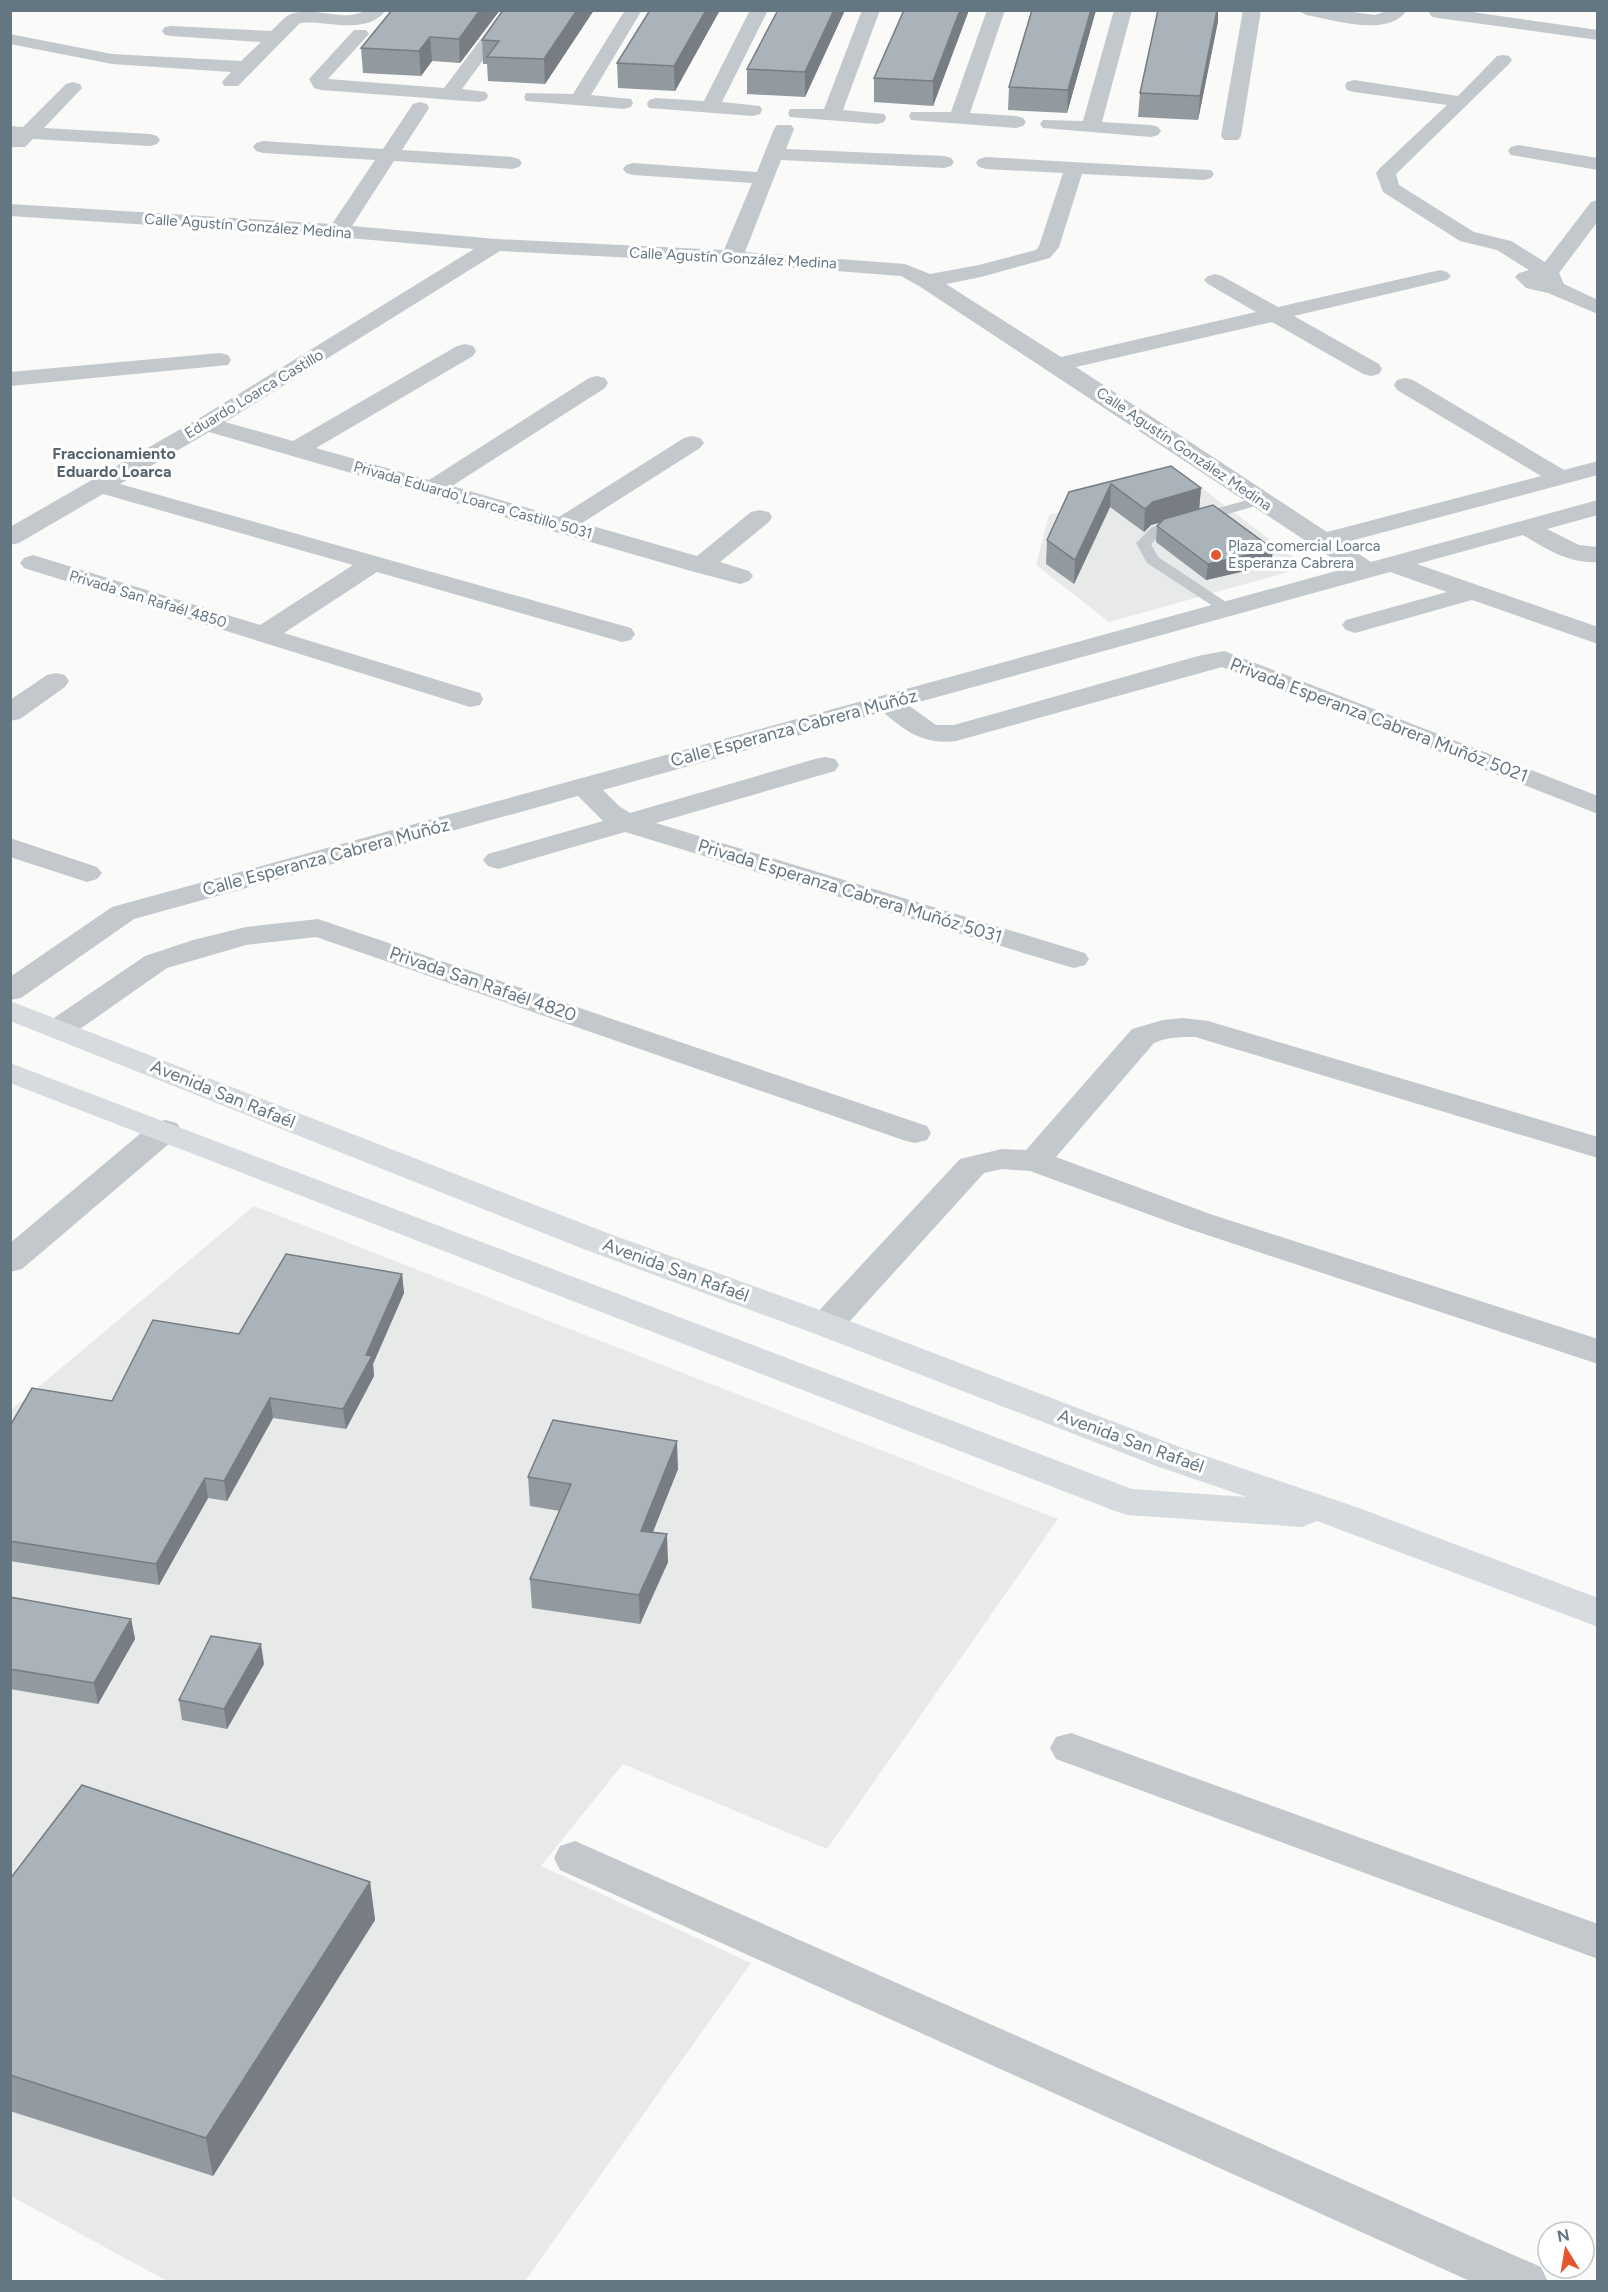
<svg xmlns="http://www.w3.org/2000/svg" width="1608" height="2292" viewBox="0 0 1608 2292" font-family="Figtree,sans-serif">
<rect width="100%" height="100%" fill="#fafaf8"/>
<g fill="#e8e9e9">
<path d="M1190,479L1306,567L1109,622L1036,565L1049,515Z"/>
<path d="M254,1206L1058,1519L827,1849L623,1764L541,1866L751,1963L525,2281H167L11,2196L10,1411Z"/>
</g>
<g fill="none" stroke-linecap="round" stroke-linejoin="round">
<path fill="#c3c8cc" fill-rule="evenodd" d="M1261,496L1266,497L1268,500L1266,503L1162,533L1151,544L1158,557L1232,606L1235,609L1232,612H1222L1147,563L1136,543L1152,527Z"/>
<g fill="#c3c8cc" fill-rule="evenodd">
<path d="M366,10H386C366,37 327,19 300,23L238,86H224L222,82L231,72L112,64L10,44V34L112,54L241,61L261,42L171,36L165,35L162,31L165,27L171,26L271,31C277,26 283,18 289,15C313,4 343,24 366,10Z"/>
<path d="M503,10H520L462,89L486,92L488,96L486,100L479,102L321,90L314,88L309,79L354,30H366L369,34L328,79L444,88Z"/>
<path d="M625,10H642L591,95L631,99L633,103L631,107L624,109L526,101L524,97L526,93L573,94Z"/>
<path d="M750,10H768L722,102L760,106L762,110L760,114L753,116L649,108L647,104L649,100L656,98L704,101Z"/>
<path d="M862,10H880L843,110L884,114L886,118L884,122L877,124L790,117L788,113L790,109H824Z"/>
<path d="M987,10H1005L970,113L1016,116L1023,118L1026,122L1023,126L1016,128L911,120L909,116L911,112H951Z"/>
<path d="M1114,10H1132L1102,122L1151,125L1158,127L1161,131L1158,135L1151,137L1043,128L1040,124L1043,120L1083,121Z"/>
<path d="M1243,10H1261L1241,136L1238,140H1224L1221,136Z"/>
<path d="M1298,10H1337L1375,15L1390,10H1407C1389,38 1334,20 1306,15Z"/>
<path d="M1431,10H1458L1598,30V40L1438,18L1432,17L1429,13Z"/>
<path d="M1503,55L1509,56L1512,60L1509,64L1396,174L1399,185L1474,232L1511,241L1545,262L1591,202L1598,200V221L1559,273L1564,284L1598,300V314L1548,293L1526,288L1515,277L1519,273L1529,270L1497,250L1460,241L1383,192L1376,173L1379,169L1447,105L1354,92L1347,90L1345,86L1347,82L1354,80L1458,96L1497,56Z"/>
<path d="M73,82L80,84L82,88L44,128L150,134L157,136L160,140L157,144L150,146L33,139L25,147H11L10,126L23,127L66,84Z"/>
<path d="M420,102L427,104L429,108L402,150L512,157L519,159L522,163L519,167L512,169L394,161L352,226L496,239L724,250L752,183L633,175L626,173L623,169L626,165L633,163L757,172L774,129L777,125H791L794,129L786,149L944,156L951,158L954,162L951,166L944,168L781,160L745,252L905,264L930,274L979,265L1036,250L1039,246L1063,173L986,169L979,167L976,163L979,159L986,157L1211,170L1214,174L1211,178L1204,180L1082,174L1059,247L1050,258L981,277L946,284L1061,357L1256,312L1208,284L1204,280L1208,276L1215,274L1222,276L1278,307L1440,270L1447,272L1451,276L1447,280L1294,316L1379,364L1382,369L1379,374L1371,376L1363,374L1272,322L1076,367L1327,532L1541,476L1397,390L1394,385L1397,380L1405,378L1413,380L1564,470L1598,461V475L1343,543L1371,562L1598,500V515L1547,529L1579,545L1598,547V562C1569,564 1546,549 1523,535L1417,564L1598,627V644L1472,600L1355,633L1346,630L1342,625L1346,620L1447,592L1390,572L908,705L936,725H954L1198,656L1224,651L1598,796V814L1222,667L956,741C925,745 906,732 883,712L603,790L619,806L630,813L815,759L825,757L835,759L839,765L835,771L656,823L1085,953L1089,959L1085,965L1074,968L1063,965L625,832L498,869L488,866L483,860L488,854L603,821L578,796L134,919L21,998L10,1000V977L112,907L1347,568L919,286L901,276L732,263L500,251L225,422L293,441L457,346L465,344L473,346L476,351L473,356L316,448L429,480L589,378L597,376L605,378L608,383L605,388L452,486L559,517L684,438L692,436L700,438L704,443L700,448L582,523L697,556L751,512L760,510L769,512L772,517L769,522L720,562L749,571L753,576L749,581L740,584L691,571L209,432L120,484L631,628L635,634L631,640L622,642L377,572L284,633L480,693L483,699L480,705L470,707L24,568L20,563L24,558L33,555L260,625L353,565L103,494L19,543L10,545V527L198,419L474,249L338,237L10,216V204L332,224L375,160L263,153L256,151L253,147L256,143L263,141L383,149L413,104Z"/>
<path d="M1518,145L1598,158V170L1511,155L1508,151L1511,147Z"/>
<path d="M220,353L228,355L231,360L228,365L10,386V372Z"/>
<path d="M56,673L65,675L69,681L65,687L20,719L10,721V700L47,675Z"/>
<path d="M10,838L97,867L102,873L97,879L87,882L10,857Z"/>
<path d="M318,919L927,1126L931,1133L927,1140L915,1143L903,1140L316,937L246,945L167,968L70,1036L59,1038L48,1036L43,1029L48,1022L145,956L193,940L246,927Z"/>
<path d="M1183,1018L1208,1021L1598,1137V1158L1195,1037C1181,1037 1167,1037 1154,1043L1056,1157L1210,1214L1598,1339V1364L1186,1228L1030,1171L1002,1169L984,1173L839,1333L826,1336L813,1333L808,1325L813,1317L960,1159L1002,1149L1026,1150L1132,1029L1163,1020Z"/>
<path d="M165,1120L177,1123L181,1130L177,1137L22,1269L10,1272V1243L153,1123Z"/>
<path d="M1071,1733L1598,1924V1959L1056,1759L1050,1748L1056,1737Z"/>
<path d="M575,1841L1541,2267L1548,2282H1472L560,1870L554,1858L560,1846Z"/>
</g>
<path fill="#d6dbdf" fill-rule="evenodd" d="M10,1001L610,1234L839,1317L1185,1449L1359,1508L1598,1598V1627L1317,1521L1302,1527L1128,1515L1115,1511L10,1083V1063L1132,1489L1247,1497L1159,1467L813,1333L586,1250L10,1021Z"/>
</g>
<g fill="#929a9f">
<path d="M500,10L460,63L432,61L421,76L363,73L361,48Z"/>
<path d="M594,10L545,84L488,81L487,64H483L482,40Z"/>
<path d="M720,10L675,91L618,88L617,63Z"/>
<path d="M845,10L805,97L747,94V69Z"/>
<path d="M969,10L933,106L874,102V78Z"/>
<path d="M1032,10H1096L1067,113L1008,110L1009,87Z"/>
<path d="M1158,10H1218V21L1198,120L1138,117L1140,93Z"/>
<path d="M1171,466L1201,488L1199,509L1273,549L1271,565L1206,580L1156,542L1157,526L1162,522L1151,525L1144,532L1110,507L1074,584L1046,564L1047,540L1069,492Z"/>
<path d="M402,1274L404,1293L373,1364L374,1376L346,1429L273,1418L227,1501L208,1498L159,1585L10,1561V1426L112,1401L239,1334Z"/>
<path d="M678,1469L653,1532L668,1562L640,1624L532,1608L530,1579L560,1511L530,1506L528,1477Z"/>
<path d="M10,1597L131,1619L135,1639L98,1704L10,1689Z"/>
<path d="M264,1664L227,1729L182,1720L179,1700Z"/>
<path d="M10,1879L370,1882L375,1920L213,2176L10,2111Z"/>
</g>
<g fill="#777d82">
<path d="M480,10H500L460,63L459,39Z"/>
<path d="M577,10H594L545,84L544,59Z"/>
<path d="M706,10H720L675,91L674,66Z"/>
<path d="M834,10H845L805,97V72Z"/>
<path d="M960,10H969L933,106V81Z"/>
<path d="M1091,10H1096L1067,113L1068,90Z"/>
<path d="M1217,10H1218V21L1198,120L1200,96Z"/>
<path d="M430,37L432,61L421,76L419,51Z"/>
<path d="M1111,484L1110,507L1074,584L1075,560Z"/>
<path d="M1201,488L1199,511L1151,525L1144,532L1145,509L1153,502Z"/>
<path d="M1273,549L1271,565L1206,580L1208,564Z"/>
<path d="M402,1274L404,1293L373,1364L374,1376L346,1429L343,1409L366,1355Z"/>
<path d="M270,1398L273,1418L227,1501L224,1481Z"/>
<path d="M677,1441L678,1469L642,1559L641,1531Z"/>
<path d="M205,1478L208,1498L159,1585L156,1564Z"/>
<path d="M667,1534L668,1562L640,1624L639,1595Z"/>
<path d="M131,1619L135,1639L98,1704L94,1683Z"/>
<path d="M261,1644L264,1664L227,1729L224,1709Z"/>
<path d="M370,1882L375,1920L213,2176L206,2138Z"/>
</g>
<g fill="#aab3b9" stroke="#777d82" stroke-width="1.5">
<path d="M392,10H480L459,39L430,37L419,51L361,48Z"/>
<path d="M503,10H577L544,59L487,57L499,41L482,40Z"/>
<path d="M650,10H706L674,66L617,63Z"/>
<path d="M778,10H834L805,72L747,69Z"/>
<path d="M904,10H960L933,81L874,78Z"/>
<path d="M1032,10H1091L1068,90L1009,87Z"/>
<path d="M1158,10H1217L1200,96L1140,93Z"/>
<path d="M1171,466L1201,488L1153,502L1145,509L1111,484L1075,560L1047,540L1069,492Z"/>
<path d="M1213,505L1273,549L1208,564L1157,526L1164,519Z"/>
<path d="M286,1254L402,1274L366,1355L372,1356L343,1409L270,1398L224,1481L205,1478L156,1564L10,1541V1426L32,1388L112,1401L153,1320L239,1334Z"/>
<path d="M553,1420L677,1441L641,1531L667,1534L639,1595L530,1579L571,1484L528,1477Z"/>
<path d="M10,1597L131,1619L94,1683L10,1669Z"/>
<path d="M211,1636L261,1644L224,1709L179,1700Z"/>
<path d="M82,1785L370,1882L206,2138L10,2075V1879Z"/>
</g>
<circle fill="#e4572e" stroke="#fff" stroke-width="2" cx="1216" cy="555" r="6"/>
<g text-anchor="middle" stroke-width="6" stroke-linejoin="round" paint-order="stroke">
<g font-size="15" fill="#657683" stroke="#fff">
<text transform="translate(248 226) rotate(4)" y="5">Calle Agustín González Medina</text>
<text transform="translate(733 258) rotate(3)" y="5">Calle Agustín González Medina</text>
<text transform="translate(254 394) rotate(-31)" y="5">Eduardo Loarca Castillo</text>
<text transform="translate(1184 449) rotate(34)" y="5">Calle Agustín González Medina</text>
<text transform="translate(473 500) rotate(16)" y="5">Privada Eduardo Loarca Castillo 5031</text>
<text transform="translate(148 599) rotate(17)" y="5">Privada San Rafaél 4850</text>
</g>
<g font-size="15" fill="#657683" stroke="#fff" text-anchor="start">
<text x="1228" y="551">Plaza comercial Loarca<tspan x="1228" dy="17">Esperanza Cabrera</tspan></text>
</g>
<g font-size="16" font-weight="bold" fill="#57646e" stroke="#fff">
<text x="114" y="459">Fraccionamiento<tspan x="114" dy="18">Eduardo Loarca</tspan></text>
</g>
<g font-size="18" fill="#657683" stroke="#fff">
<text transform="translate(1379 720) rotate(21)" y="6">Privada Esperanza Cabrera Muñóz 5021</text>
<text transform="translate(794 728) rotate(-15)" y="6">Calle Esperanza Cabrera Muñóz</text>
<text transform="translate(326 857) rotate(-15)" y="6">Calle Esperanza Cabrera Muñóz</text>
<text transform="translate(850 891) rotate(17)" y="6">Privada Esperanza Cabrera Muñóz 5031</text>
<text transform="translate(483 984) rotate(19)" y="6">Privada San Rafaél 4820</text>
<text transform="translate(223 1094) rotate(22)" y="6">Avenida San Rafaél</text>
<text transform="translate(676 1270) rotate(20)" y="6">Avenida San Rafaél</text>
<text transform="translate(1131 1441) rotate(20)" y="6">Avenida San Rafaél</text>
</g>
</g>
<rect width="1608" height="2292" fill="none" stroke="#657683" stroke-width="24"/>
<g transform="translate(1566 2250) rotate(349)"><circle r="28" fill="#ffffff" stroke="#c1c8cd" stroke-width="1.5"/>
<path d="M0-4.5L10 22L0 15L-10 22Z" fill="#e4572e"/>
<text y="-9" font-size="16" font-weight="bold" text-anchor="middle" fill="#657683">N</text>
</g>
</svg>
